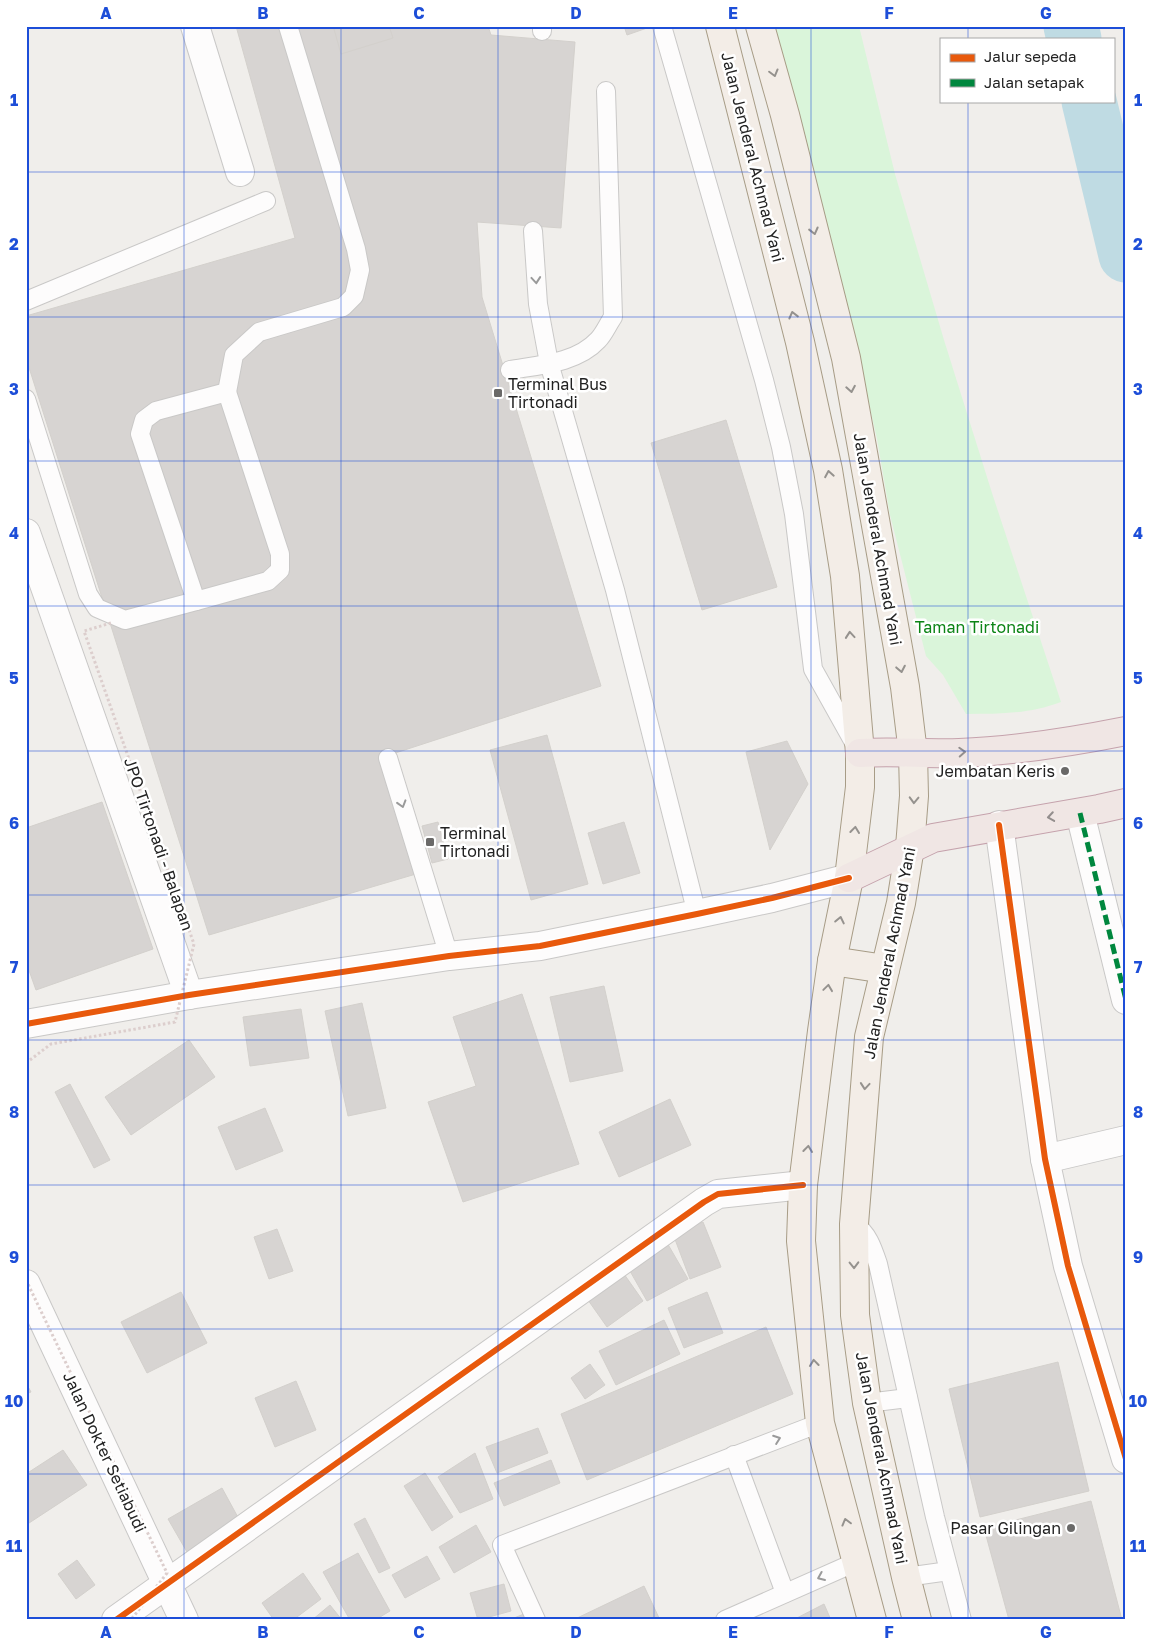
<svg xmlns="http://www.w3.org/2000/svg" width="1152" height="1646" viewBox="0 0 1152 1646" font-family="'Golos Text',sans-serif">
<rect width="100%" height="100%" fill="#f0eeeb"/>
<path fill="#daf5da" d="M773,26H859L895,174L944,340L992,493L1061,702C1029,714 1000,714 966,714L943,675L926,656L890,515L877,439L842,285L815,191Z"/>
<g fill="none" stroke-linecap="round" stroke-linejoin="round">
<g stroke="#bfdbe3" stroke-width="55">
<path d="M1071,26L1074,39"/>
<path d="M1089,101L1126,255"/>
</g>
</g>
<g fill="#d7d4d2" stroke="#d3d0cc">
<path d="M236,26H488L491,35L575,42L561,228L477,222L482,297L601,686L380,758L416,874L209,935L26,358V316L295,238Z"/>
<path d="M343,26H389L393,38L341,54L334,29Z"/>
<path d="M624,26H646L647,28L627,35Z"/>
<path d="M726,420L777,587L702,610L651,443Z"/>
<path d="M547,735L588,884L531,900L490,750Z"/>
<path d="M787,741L808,784L770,850L746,752Z"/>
<path d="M102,802L153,949L36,990L26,962V828Z"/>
<path d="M438,822L448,859L432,863L422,826Z"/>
<path d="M624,822L640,873L603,884L588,833Z"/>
<path d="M604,986L623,1071L570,1082L550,997Z"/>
<path d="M522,994L579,1164L463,1202L428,1102L476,1086L453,1017Z"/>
<path d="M362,1003L386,1108L348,1116L325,1011Z"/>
<path d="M301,1009L309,1058L250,1066L243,1017Z"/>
<path d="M189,1040L215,1077L131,1135L105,1097Z"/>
<path d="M70,1084L110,1160L94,1168L55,1092Z"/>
<path d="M670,1099L691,1145L619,1177L599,1132Z"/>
<path d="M265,1108L283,1151L236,1170L218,1127Z"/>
<path d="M703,1222L721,1267L690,1279L673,1234Z"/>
<path d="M277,1229L293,1271L269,1279L254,1237Z"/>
<path d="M666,1241L688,1279L647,1301L626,1264Z"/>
<path d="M624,1274L643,1301L607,1327L588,1300Z"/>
<path d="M181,1292L207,1343L147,1373L121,1322Z"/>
<path d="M707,1292L723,1333L684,1348L668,1308Z"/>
<path d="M664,1320L680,1354L616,1385L599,1351Z"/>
<path d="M766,1327L793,1394L587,1480L561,1414Z"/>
<path d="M1058,1362L1089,1491L980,1517L949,1389Z"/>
<path d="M590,1364L605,1385L585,1399L571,1378Z"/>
<path d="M296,1381L316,1430L275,1447L255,1398Z"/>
<path d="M26,1383L31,1392L26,1394Z"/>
<path d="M538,1428L548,1453L497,1473L486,1447Z"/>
<path d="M63,1450L87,1485L26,1525V1474Z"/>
<path d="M475,1453L493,1499L460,1513L438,1477Z"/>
<path d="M551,1460L560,1483L504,1506L494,1483Z"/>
<path d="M425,1473L453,1517L432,1531L404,1486Z"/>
<path d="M222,1488L240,1521L187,1552L168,1519Z"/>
<path d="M1091,1501L1122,1620H1009L984,1528Z"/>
<path d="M365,1518L390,1568L379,1573L354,1524Z"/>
<path d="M476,1525L491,1552L454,1573L439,1547Z"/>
<path d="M358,1553L390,1611L375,1620H350L323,1572Z"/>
<path d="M427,1556L440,1579L405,1598L392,1575Z"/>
<path d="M77,1560L95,1585L76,1599L58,1574Z"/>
<path d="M303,1573L321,1599L293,1620H274L262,1603Z"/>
<path d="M504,1584L511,1611L478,1620L470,1593Z"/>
<path d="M644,1586L660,1620H573Z"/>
<path d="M824,1604L831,1620H793Z"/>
<path d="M330,1605L342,1620H312Z"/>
<path d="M524,1614L526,1620H509Z"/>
</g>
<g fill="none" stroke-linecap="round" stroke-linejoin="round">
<g stroke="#c9c8c7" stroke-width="20">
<g id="service">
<path d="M662,26L764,380L781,447L794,514L813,669L856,746"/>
<path d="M542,31V26"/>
<path d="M533,231L538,304L549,363L615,590L697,914"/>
<path d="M26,301L266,201"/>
<path d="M510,370C540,365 577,363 598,340C604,334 608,324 613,317L606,91"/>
<path d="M227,392L280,554V570L268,581L196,601L140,434L144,420L156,411Z"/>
<path d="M227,392L234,355L259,332L343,307L354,296L360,270L356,249L288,26"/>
<path d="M26,399L88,594L97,608L125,620L196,601"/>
<path d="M388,758L449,956"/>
<path d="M854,1224C868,1233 873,1249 878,1264L935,1517L962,1620"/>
<path d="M867,1403L908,1398"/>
<path d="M734,1455L785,1593"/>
<path d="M906,1577L949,1571"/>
<path d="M536,1620L502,1545L820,1423"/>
<path d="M725,1620L856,1562"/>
</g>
</g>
<g stroke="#c9c8c7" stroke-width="30">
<g id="minor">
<path d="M195,26L240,172"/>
<path d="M26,533L189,995"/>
<path d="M1080,813L1126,1000"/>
<path d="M999,825L1045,1159L1068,1266L1126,1459"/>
<path d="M1045,1159L1126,1140"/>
<path d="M116,1620L704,1202L718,1194L803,1185"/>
</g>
</g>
<g stroke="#c9c8c7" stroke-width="30">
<g id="tertiary">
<path d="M26,1024L189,995L449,956L540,946L697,914L772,898L849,878"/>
<path d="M26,1284L184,1620"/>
</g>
</g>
<g stroke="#a79c86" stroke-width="30">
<g id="primary">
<path d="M720,26L800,342L828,470L845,576L860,753V787L849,878L832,961L822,1031L803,1185L801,1241L820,1423L872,1620"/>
<path d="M760,26L785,115L846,358L905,687L913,753L914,796L910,847L901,903L869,1037L854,1224L855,1315L867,1403L906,1577L917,1620"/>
<path d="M832,961L885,969"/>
</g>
</g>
<g stroke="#c5a2ac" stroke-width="30">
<g id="trunk">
<path d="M860,753C893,751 926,754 959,753C1015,751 1071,742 1126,731"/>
<path d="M849,878L933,838L1099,809L1126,803"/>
</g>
</g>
<use href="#service" stroke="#fdfcfc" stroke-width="18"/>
<use href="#minor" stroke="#fdfcfc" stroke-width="28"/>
<use href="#tertiary" stroke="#fdfcfc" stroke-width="28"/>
<use href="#primary" stroke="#f3ede7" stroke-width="28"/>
<use href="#trunk" stroke="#f0e6e4" stroke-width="28"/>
<g stroke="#dccecd" stroke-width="3" stroke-dasharray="2.5 2.5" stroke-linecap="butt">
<path d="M26,1063L51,1044L175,1022L194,944L84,631L111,623"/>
<path d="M26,1280L167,1573L134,1616L130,1620"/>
</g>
<path stroke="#00873e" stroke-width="5" stroke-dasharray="10 5" stroke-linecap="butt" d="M1080,813L1126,1000"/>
<g stroke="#fff" stroke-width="9">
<g id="cycleway">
<path d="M999,825L1045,1159L1068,1266L1126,1459"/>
<path d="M26,1024L189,995L449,956L540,946L697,914L772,898L849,878"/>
<path d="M116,1620L704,1202L718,1194L803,1185"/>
</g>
</g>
<use href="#cycleway" stroke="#e8590c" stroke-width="6"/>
</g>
<defs><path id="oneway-chevron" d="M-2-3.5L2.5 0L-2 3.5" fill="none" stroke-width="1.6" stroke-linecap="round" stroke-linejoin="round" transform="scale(1.25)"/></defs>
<g stroke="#95928e">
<use href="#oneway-chevron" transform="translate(774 73) rotate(75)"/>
<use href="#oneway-chevron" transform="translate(814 231) rotate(76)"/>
<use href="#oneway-chevron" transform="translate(793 315) rotate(-104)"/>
<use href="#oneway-chevron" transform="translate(851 389) rotate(80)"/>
<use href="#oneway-chevron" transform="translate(829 474) rotate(-100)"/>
<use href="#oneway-chevron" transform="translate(850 635) rotate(-95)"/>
<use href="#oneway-chevron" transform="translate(901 669) rotate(79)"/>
<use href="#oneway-chevron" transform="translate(914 800) rotate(92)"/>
<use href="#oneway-chevron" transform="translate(855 830) rotate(-83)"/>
<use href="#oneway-chevron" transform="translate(840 920) rotate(-78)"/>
<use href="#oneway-chevron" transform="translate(828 988) rotate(-82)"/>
<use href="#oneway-chevron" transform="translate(865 1086) rotate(95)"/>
<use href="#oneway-chevron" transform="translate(808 1149) rotate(-83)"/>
<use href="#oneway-chevron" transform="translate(854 1265) rotate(89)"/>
<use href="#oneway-chevron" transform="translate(814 1363) rotate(-96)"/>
<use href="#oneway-chevron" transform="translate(846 1522) rotate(-105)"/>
</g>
<g stroke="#9a9a9a">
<use href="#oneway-chevron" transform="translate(536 280) rotate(85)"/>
<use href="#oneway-chevron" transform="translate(402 804) rotate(73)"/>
<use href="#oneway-chevron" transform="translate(777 1439) rotate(-20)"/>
<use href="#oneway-chevron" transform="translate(821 1577) rotate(157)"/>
</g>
<g stroke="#938e8d">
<use href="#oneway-chevron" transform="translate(962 752) rotate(-3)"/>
<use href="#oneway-chevron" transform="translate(1051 817) rotate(171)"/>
</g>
<path fill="none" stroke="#1d4ed8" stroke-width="1" stroke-opacity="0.55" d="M184,26V1620M341,26V1620M498,26V1620M654,26V1620M811,26V1620M968,26V39M968,101V1620M26,172H1126M26,317H1126M26,461H1126M26,606H1126M26,751H1126M26,895H1126M26,1040H1126M26,1185H1126M26,1329H1126M26,1474H1126"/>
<g fill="#6a6968" stroke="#fff" stroke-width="2">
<rect x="493" y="388" width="10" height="10" rx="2.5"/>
<circle cx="1065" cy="771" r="5"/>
<rect x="425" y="837" width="10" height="10" rx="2.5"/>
<circle cx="1071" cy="1528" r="5"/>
</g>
<g text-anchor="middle" stroke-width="5" stroke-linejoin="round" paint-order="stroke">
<g font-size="16" fill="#222" stroke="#fff">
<text transform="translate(753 157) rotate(76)" y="6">Jalan Jenderal Achmad Yani</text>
<text transform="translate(878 539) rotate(80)" y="6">Jalan Jenderal Achmad Yani</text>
<text transform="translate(159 844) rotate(71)" y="6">JPO Tirtonadi - Balapan</text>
<text transform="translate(889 953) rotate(-79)" y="6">Jalan Jenderal Achmad Yani</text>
<text transform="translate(105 1452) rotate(65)" y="6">Jalan Dokter Setiabudi</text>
<text transform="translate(882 1458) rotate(79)" y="6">Jalan Jenderal Achmad Yani</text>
</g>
<g font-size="16" fill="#222" stroke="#fff" text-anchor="start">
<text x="508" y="390">Terminal Bus<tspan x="508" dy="18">Tirtonadi</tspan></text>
<text x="1055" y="777" text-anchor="end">Jembatan Keris</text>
<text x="440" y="839">Terminal<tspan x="440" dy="18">Tirtonadi</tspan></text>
<text x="1061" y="1534" text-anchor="end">Pasar Gilingan</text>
</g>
<g font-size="16" fill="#0c8416" stroke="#fff">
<text x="977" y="633">Taman Tirtonadi</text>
</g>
</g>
<rect width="1152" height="1646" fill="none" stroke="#ffffff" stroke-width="55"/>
<rect x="940" y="38" width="175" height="65" fill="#ffffff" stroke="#a7a7a7"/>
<rect x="950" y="54" width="25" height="8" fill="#e8590c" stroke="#a7a7a7"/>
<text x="984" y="62" font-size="15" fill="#222222">Jalur sepeda</text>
<rect x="950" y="79" width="25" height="8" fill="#00873e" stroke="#a7a7a7"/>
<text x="984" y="88" font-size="15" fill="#222222">Jalan setapak</text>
<rect x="28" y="28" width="1096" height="1590" fill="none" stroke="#1d4ed8" stroke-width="2"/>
<g font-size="16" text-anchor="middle" font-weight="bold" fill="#1d4ed8">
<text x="106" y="19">A</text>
<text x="263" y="19">B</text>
<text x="419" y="19">C</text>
<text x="576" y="19">D</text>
<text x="733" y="19">E</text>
<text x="889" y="19">F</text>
<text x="1046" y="19">G</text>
<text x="14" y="106">1</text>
<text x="1138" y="106">1</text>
<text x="14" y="250">2</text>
<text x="1138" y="250">2</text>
<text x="14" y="395">3</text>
<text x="1138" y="395">3</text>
<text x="14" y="539">4</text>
<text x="1138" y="539">4</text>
<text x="14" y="684">5</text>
<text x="1138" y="684">5</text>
<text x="14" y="829">6</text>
<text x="1138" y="829">6</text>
<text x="14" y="973">7</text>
<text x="1138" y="973">7</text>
<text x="14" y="1118">8</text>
<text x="1138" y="1118">8</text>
<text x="14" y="1263">9</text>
<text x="1138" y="1263">9</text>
<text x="14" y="1407">10</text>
<text x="1138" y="1407">10</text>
<text x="14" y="1552">11</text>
<text x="1138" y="1552">11</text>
<text x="106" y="1638">A</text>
<text x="263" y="1638">B</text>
<text x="419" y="1638">C</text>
<text x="576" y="1638">D</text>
<text x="733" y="1638">E</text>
<text x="889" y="1638">F</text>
<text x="1046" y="1638">G</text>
</g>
</svg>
